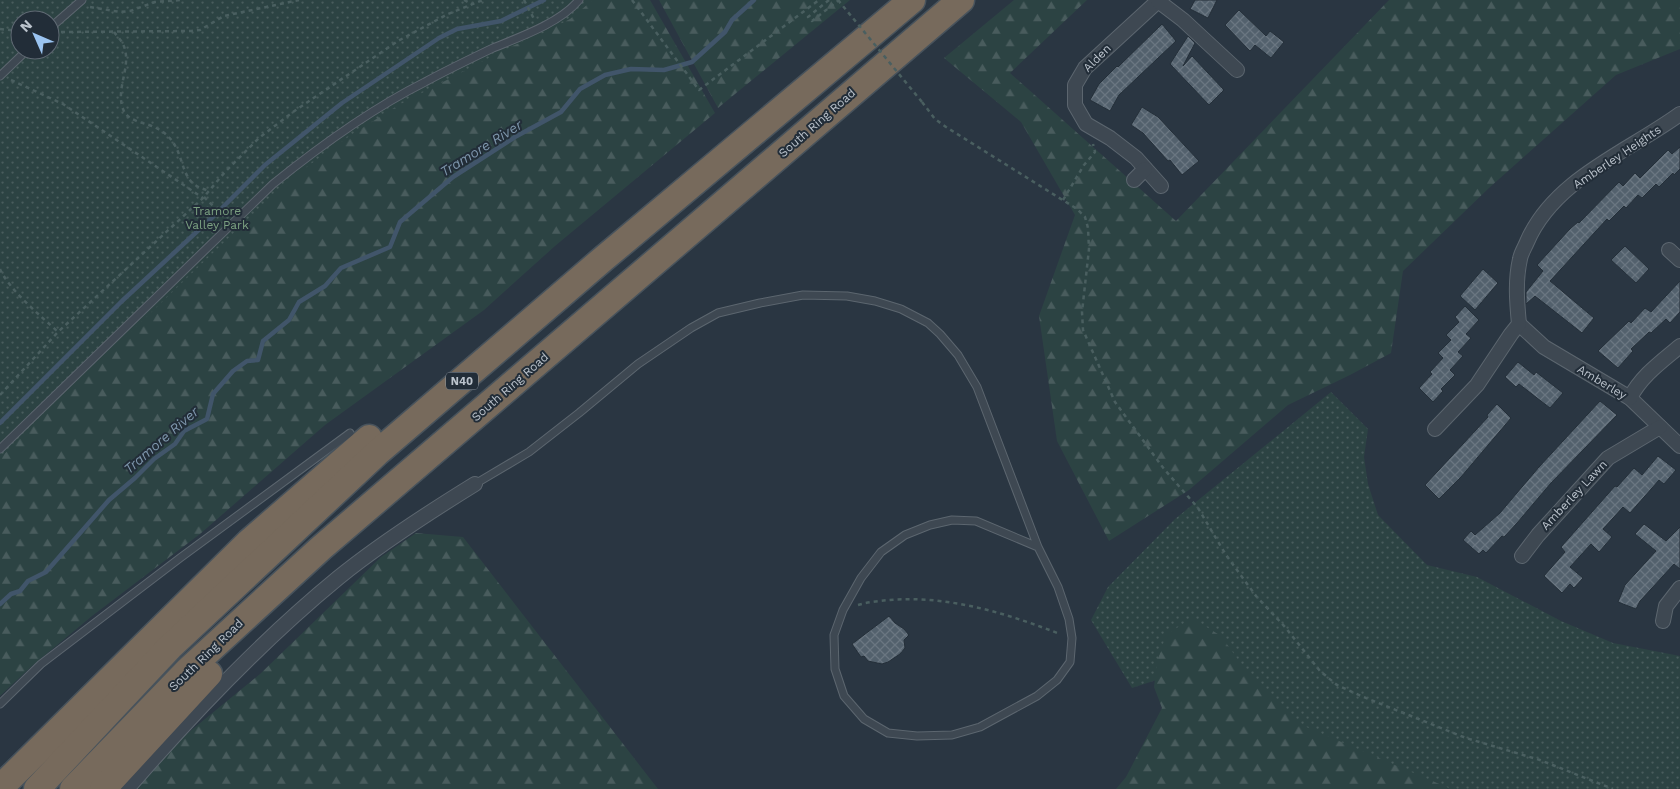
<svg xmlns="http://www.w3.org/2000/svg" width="1680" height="789" viewBox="0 0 1680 789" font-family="'Work Sans',sans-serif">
<defs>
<pattern id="grass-dots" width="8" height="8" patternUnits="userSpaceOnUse" patternTransform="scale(1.25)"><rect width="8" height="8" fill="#2c4343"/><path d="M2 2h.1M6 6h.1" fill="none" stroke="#495c5d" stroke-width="1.8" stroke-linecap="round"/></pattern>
<pattern id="forest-firs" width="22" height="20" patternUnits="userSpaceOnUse" patternTransform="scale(1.25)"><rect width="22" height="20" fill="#2c4343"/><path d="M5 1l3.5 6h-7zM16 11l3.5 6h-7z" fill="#495c5d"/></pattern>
<pattern id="building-cross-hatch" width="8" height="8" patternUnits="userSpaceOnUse" patternTransform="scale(1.25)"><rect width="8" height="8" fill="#53616d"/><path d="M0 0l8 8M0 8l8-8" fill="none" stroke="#6a7681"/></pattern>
</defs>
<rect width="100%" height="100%" fill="#2a3642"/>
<g fill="url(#grass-dots)" fill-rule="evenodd">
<path d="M0,0H640L0,686ZM20,20H50V50H20Z"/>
<path d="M1331,392L1368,429L1364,457L1368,484L1378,515L1427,565L1477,577L1561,621L1613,643L1680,656V789H1321L1181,672L1132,688L1091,620L1108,587L1175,519Z"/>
</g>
<g fill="url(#forest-firs)">
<path d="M593,0H650L715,113L555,246L484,310L325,425L200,534L92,616L32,666L0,696V458L243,224L297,174L351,135L397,106L510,47L543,33L570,19Z"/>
<path d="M659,0H850L718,108Z"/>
<path d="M1014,0H1087L1010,73L1176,221L1389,0H1680V49L1616,75L1489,188L1403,271L1391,353L1350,375L1288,405L1189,490L1109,541L1057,441L1039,316L1075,215L1021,122L944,58Z"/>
<path d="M416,533L463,537L658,789H137L172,746L260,674L381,557Z"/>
<path d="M1192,618L1221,636L1244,668L1297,723L1451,789H1116L1126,777L1162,708L1154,687L1157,662L1166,635Z"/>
</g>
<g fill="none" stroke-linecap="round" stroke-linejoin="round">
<g stroke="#41556a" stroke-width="4.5">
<path d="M0,423L122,301L216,214L265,165L342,103L439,38L457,29L501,21L544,0"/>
<path d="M0,604L11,594L20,591L28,581L46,572L109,500L135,478L154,459L175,444L184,431L207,419L213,394L233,371L247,361L258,360L263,341L289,320L299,302L325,286L341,268L390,247L400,222L453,177L515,137L561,112L580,89L605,75L631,69L664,70L692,62L725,32L732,20L754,0"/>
</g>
</g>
<g fill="url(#building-cross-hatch)" stroke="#242f39">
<path d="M1195,0H1217L1208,18L1190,9Z"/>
<path d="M1239,10L1266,36L1270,31L1284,42L1271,58L1255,45L1250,51L1225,25Z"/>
<path d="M1162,24L1176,41L1119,95L1110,111L1090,100L1099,84L1117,66L1118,67Z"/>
<path d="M1188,36L1195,43L1183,66L1192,56L1224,90L1209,105L1170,64Z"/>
<path d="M1142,107L1158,117L1199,161L1182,175L1170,160L1168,161L1143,133L1131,125Z"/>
<path d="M1680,147V169L1674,175L1673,173L1659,187L1656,184L1642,198L1638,195L1626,208L1624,206L1609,221L1607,219L1550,281L1594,318L1582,333L1535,296L1526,304V292L1543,271L1537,265L1570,229L1578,222L1579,223L1619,182L1623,186L1635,173L1640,178L1668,150L1672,154Z"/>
<path d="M1625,246L1649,269L1636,283L1611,260Z"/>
<path d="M1483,269L1498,283L1475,310L1460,296Z"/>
<path d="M1680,281V312L1670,323L1666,319L1651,333L1649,332L1631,349L1633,351L1618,368L1598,351L1629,321L1631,323L1645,308L1651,312Z"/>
<path d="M1465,306L1479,320L1466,334L1471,338L1458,352L1463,356L1450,370L1455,375L1441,389L1443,391L1433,402L1419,388L1432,374L1430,372L1443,358L1438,353L1451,340L1446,335L1459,322L1455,317Z"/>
<path d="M1518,362L1534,375L1536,372L1563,393L1550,408L1519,384L1516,387L1505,377Z"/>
<path d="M1600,401L1617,415L1551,483L1517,523L1504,537L1502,536L1486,553L1483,550L1479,554L1463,540L1471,531L1475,535L1500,513L1539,467Z"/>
<path d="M1497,404L1511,418L1461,477L1439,499L1425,485L1488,417L1487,415Z"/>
<path d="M1658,456L1676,470L1664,484L1659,480L1630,513L1623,507L1603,529L1612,537L1599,552L1591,544L1570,567L1583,578L1574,588L1570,584L1562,593L1544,576L1565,552L1561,547L1615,486L1617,487L1634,468L1642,475Z"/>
<path d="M1644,524L1666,541L1680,527V569L1674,564L1640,601L1636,609L1618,602L1625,585L1656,551L1635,534Z"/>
<path d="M889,616L895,623L904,629L909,635L904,640L905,648L900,654L888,662L882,664L868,661L864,656L861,657L852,644Z"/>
</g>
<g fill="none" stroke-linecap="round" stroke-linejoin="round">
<g stroke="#5c666f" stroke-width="9">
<g id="lane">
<path d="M50,28L82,0"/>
<path d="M0,76L27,50"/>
<path d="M0,449L273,184C320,146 371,109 425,82C447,70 470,59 493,48C520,37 560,23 579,0"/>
<path d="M475,484L529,452L579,413L638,364L691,328L718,313L760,303L803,295L847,296L875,301L901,309L928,323L940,334L958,355L977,387L1038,547L1058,587L1069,619L1072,638L1070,662L1057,680L1037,696L980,727L952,735L917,736L888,733L864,719L844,696L835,669L834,635L843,610L861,578L881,552L905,535L930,525L952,520L976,521L1038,547"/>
<path d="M0,704L41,664L180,558L350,433"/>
</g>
</g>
<g stroke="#5c666f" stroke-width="16">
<g id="street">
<path d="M1159,0L1085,68L1075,85V105L1086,124L1110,138L1136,158L1161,186"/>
<path d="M1158,1L1183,20L1237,70"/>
<path d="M1134,180L1145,169"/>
<path d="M1669,250L1680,260"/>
<path d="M1519,324L1544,347L1630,398L1680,446"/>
<path d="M1630,398C1641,376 1661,362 1680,346"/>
<path d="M1435,429L1477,385L1511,334L1519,324C1517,303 1515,281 1520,259C1521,253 1525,247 1527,242C1554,179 1628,152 1680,114"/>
<path d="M1522,556L1538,535L1608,458L1660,427"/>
<path d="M1663,621L1666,606L1680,588"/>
<path d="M127,789C192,714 261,641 338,578C381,543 428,513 475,484"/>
</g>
</g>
<g stroke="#48535c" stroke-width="29">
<g id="highway">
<path d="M0,788L249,542L369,438"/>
<path d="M37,789L170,647L377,453L603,259L912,0"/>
<path d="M73,789L188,670L321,548L961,0"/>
<path d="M103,789L209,674"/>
</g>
</g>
<g stroke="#4a5f60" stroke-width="2.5" stroke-dasharray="4 4" stroke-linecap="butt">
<path d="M464,0L472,4"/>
<path d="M524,0L534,19"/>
<path d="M632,0L699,90L819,0"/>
<path d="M829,0L808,17L812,21L839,0"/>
<path d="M90,7L120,12L130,11L155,2L181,0"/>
<path d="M0,29L20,31"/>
<path d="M61,32L191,31L200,30L224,16L299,0"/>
<path d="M114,32C117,36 121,40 123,44C133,65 115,88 123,109C128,123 147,122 158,129C185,143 178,173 195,185C199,188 204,189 209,191"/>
<path d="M11,80L63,104L203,198"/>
<path d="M922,102L935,119L946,127L1077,209L1085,217L1088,228L1089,249L1082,312L1083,330L1115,402L1164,469L1198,508L1226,555L1256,596L1285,627L1320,671L1337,685L1361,696L1466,738L1540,760L1613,789"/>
<path d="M204,197L225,218"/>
<path d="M1063,200L1084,165L1095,152L1093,144"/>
<path d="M0,269C9,290 41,316 58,332"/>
<path d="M0,395L58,332L203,198L225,172L259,138L293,112L398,41L448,14L483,0"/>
<path d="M858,605C868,602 879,601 889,600C947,595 1006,613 1060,634"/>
</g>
<use href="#lane" stroke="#3e4852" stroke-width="7"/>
<use href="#street" stroke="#3e4852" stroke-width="14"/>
<use href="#highway" stroke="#776a5c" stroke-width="26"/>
<path stroke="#4a5f60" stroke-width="2.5" stroke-dasharray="4 4" stroke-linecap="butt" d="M838,0L922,102"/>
</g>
<g text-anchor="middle" stroke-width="4" stroke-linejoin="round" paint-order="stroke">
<rect fill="#222d38" stroke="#8d96a0" stroke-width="1" x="446" y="372.5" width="32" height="17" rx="4"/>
<g font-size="11" font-weight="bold" fill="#bbc3cc">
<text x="462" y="385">N40</text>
</g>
<g font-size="12" fill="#bbc3cc" stroke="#222d38">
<text transform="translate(1097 58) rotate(-45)" y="4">Alden</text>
<text transform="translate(817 123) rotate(-41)" y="4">South Ring Road</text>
<text transform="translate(1617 157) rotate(-34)" y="4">Amberley Heights</text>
<text transform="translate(1602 382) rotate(31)" y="4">Amberley</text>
<text transform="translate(510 387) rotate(-41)" y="4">South Ring Road</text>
<text transform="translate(1574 495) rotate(-47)" y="4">Amberley Lawn</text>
<text transform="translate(206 655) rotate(-44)" y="4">South Ring Road</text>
</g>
<g font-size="12" fill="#7ba081" stroke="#222d38">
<text x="217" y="215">Tramore<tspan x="217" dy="14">Valley Park</tspan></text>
</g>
<g font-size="14" font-style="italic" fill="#7e96ac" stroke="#222d38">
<text transform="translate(481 148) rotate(-32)" y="5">Tramore River</text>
<text transform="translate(161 440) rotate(-41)" y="5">Tramore River</text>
</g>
</g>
<g transform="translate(35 35) rotate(315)"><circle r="24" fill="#222d38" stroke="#5f6973"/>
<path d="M0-4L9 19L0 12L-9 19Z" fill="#9bc4f1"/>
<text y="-8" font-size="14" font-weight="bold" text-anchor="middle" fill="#bbc3cc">N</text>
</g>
</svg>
